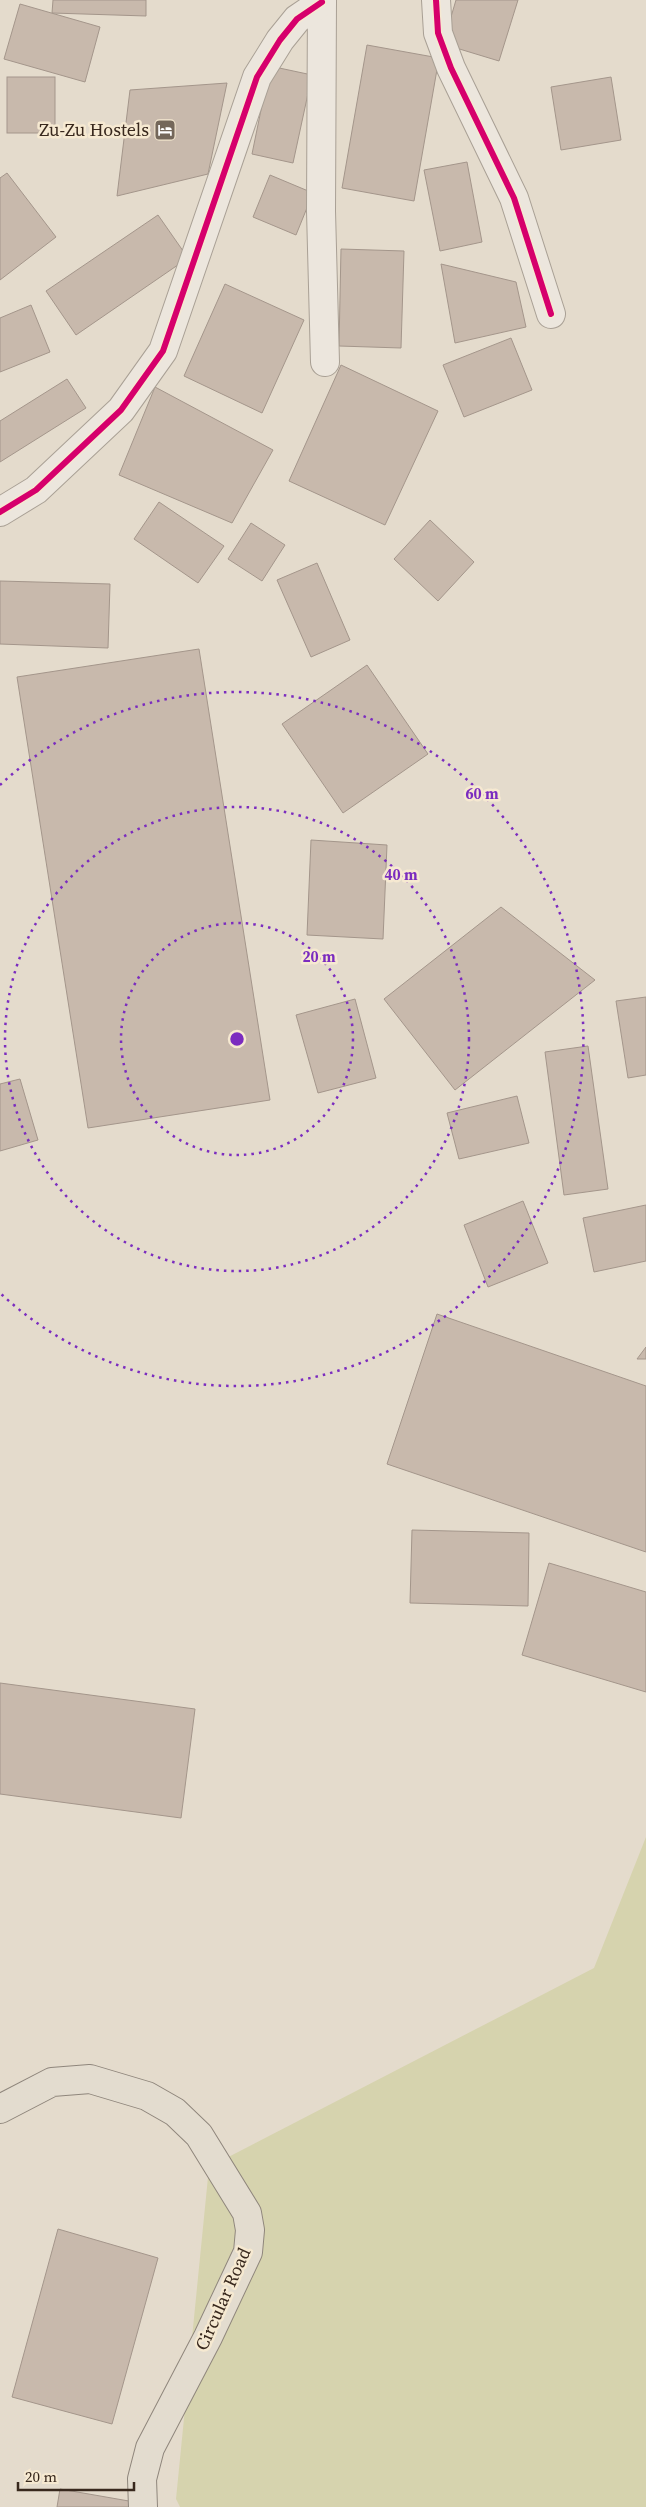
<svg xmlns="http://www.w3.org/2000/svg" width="646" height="2507" viewBox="0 0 646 2507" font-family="'Source Serif 4',serif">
<rect width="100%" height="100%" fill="#e4dbcc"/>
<path fill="#d6d3ae" d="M646,1837V2507H180L176,2499L209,2167L594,1968Z"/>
<g fill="#c8b9ac" stroke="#a4968b">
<path d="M53,0H146V16L52,13Z"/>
<path d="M456,0H518L499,61L443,44Z"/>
<path d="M20,4L100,27L85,82L4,59Z"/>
<path d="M367,45L439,58L414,201L342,188Z"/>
<path d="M270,66L312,75L293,163L252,154Z"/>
<rect x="7" y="77" width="48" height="56"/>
<path d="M611,77L621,140L561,150L551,87Z"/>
<path d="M227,83L208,174L117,196L130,90Z"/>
<path d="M467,162L482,242L440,251L424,170Z"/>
<path d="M7,173L56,237L0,280V178Z"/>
<path d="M270,175L313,193L296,235L253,217Z"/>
<path d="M158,215L188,258L76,335L46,291Z"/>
<path d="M341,249L404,251L401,348L339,346Z"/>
<path d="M441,264L516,282L526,327L455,343Z"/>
<path d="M225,284L304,320L262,413L184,376Z"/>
<path d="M31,305L50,352L0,372V318Z"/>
<path d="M511,338L532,390L464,417L443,365Z"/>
<path d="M341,365L438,411L385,525L289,481Z"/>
<path d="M67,379L86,408L0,462V421Z"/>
<path d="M155,387L273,450L232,523L119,475Z"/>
<path d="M159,502L224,546L198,583L134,539Z"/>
<path d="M430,520L474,562L438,601L394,559Z"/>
<path d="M251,523L285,545L262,581L228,559Z"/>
<path d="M317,563L350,640L311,657L277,580Z"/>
<path d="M0,581L110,584L108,648L0,644Z"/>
<path d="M199,649L270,1100L88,1128L17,677Z"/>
<path d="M367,665L428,754L343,813L282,724Z"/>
<path d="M311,840L387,845L383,939L307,935Z"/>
<path d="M501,907L595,980L455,1090L384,999Z"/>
<path d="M646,997V1075L628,1078L616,1001Z"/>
<path d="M355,999L376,1078L318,1093L296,1015Z"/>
<path d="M588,1046L608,1189L564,1195L545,1052Z"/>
<path d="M20,1079L38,1140L0,1151V1084Z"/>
<path d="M517,1096L529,1143L459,1159L447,1113Z"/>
<path d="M523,1201L548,1263L488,1287L464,1225Z"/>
<path d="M646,1205V1261L594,1272L583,1218Z"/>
<path d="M437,1314L646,1386V1552L387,1464Z"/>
<path d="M646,1347V1359H637Z"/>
<path d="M412,1530L529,1533L528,1606L410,1603Z"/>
<path d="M549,1563L646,1592V1692L522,1655Z"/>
<path d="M0,1683L195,1709L181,1818L0,1794Z"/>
<path d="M58,2229L158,2258L112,2424L12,2397Z"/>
<path d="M60,2489L146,2504L145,2507H57Z"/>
</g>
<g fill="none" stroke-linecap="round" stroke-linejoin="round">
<g stroke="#a9a095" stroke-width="30">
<g id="street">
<path d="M322,0L321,211L325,362"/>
<path d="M436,0L438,33L451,68L514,198L551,314"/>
<path d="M0,512L36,490L121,410L163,351L257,77L280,40L297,19L322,2"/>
</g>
</g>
<g stroke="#8f867c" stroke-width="30">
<path id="primary" d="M0,2109L52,2082L90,2079L147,2096L175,2112L199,2135L247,2213L250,2230L248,2252L208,2337L150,2448L142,2479L143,2507"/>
</g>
<use href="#street" stroke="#ece6dd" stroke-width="28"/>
<use href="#primary" stroke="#e3dccf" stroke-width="28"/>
<g stroke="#f6e9d1" stroke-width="9">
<g id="cycleway">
<path d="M436,0L438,33L451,68L514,198L551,314"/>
<path d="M0,512L36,490L121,410L163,351L257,77L280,40L297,19L322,2"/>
</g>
</g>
<use href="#cycleway" stroke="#d6006c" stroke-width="6"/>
</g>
<g fill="none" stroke="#7b2cbf" stroke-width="2.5" stroke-dasharray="2.5 5">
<circle cx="237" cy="1039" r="116"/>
<circle cx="237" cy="1039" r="232"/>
<path d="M0 785A347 347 0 1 1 0 1293"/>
</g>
<defs>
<g id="hotel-square" transform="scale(1.125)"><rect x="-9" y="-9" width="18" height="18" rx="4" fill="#74675a" stroke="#f6e9d1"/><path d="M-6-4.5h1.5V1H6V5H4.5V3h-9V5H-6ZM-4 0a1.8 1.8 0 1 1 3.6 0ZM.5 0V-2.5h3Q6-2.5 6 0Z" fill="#fff"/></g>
</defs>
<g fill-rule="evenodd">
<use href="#hotel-square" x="165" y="130"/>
</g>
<g text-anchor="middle" stroke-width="5" stroke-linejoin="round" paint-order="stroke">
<g font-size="18" fill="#38281d" stroke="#f6e9d1" text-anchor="end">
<text x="149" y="136">Zu-Zu Hostels</text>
</g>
<g font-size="18" fill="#38281d" stroke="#f6e9d1">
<text transform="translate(223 2299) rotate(-66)" y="6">Circular Road</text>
</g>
</g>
<circle cx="237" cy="1039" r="8" fill="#7b2cbf" stroke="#f6e9d1" stroke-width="2.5"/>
<g font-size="15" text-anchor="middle" font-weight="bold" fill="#7b2cbf" stroke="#f6e9d1" stroke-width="5" stroke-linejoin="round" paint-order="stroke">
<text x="482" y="799">60 m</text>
<text x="401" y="880">40 m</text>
<text x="319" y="962">20 m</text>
</g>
<path d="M18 2482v8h116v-8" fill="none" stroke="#38281d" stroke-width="2.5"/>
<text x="25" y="2482" font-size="15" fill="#38281d" stroke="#f6e9d1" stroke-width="4" paint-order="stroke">20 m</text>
</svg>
